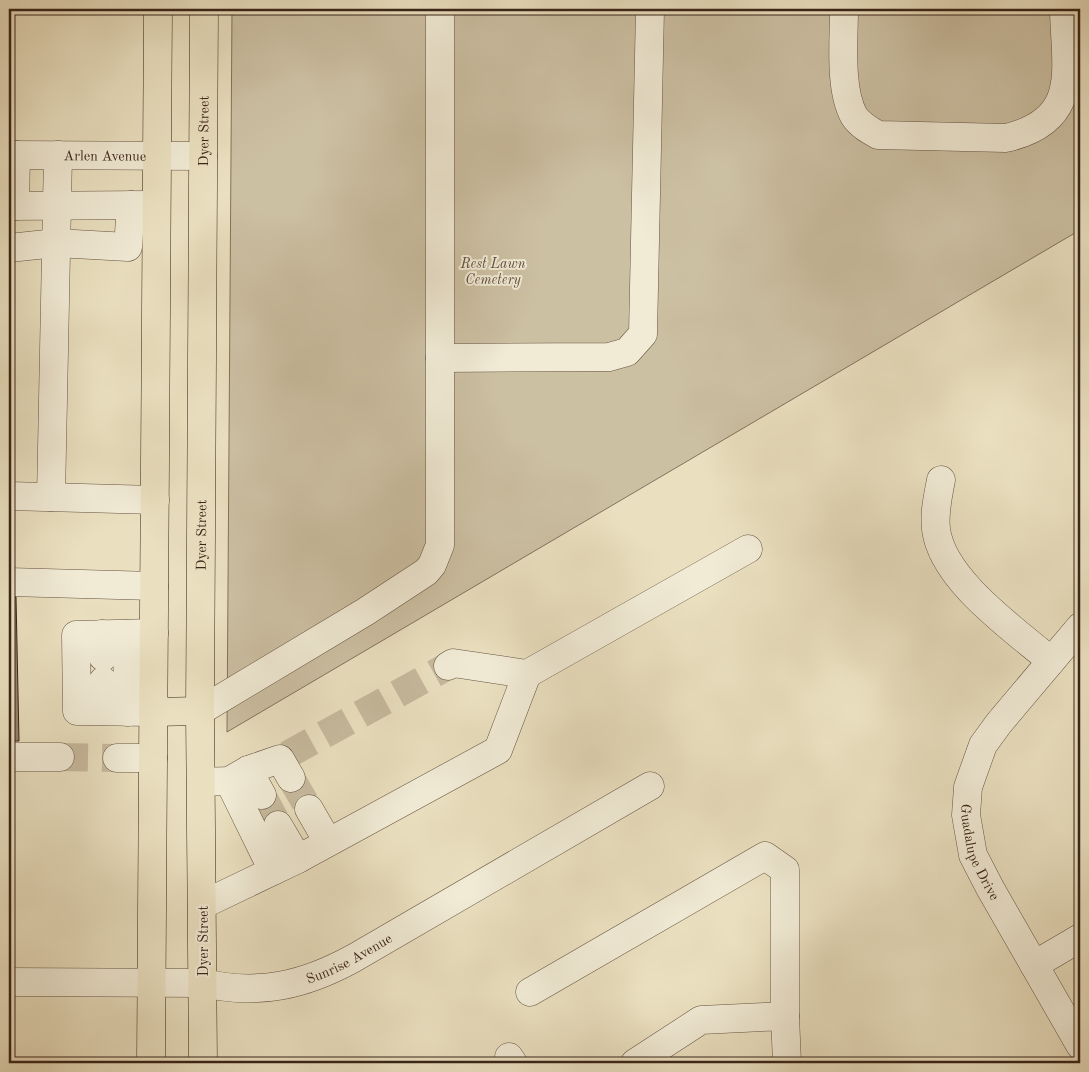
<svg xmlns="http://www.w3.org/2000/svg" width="1089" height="1072" viewBox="0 0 1089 1072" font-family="'Old Standard TT',serif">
<rect width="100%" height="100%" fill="#eae0c0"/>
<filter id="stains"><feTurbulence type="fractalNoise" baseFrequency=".004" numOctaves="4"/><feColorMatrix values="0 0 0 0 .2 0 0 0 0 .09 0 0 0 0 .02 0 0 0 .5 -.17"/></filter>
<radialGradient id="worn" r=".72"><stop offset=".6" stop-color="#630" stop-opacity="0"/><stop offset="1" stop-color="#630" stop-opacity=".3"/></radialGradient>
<path fill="#ccc0a3" stroke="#83725e" d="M232,9H1080V230L227,732Z"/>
<path fill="#96866f" stroke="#3a2418" d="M9,597H16L19,741H9Z"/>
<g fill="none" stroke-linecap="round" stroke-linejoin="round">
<g stroke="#c7ba9e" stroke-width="28" stroke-dasharray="28 14" stroke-linecap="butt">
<path d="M287,755L448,666"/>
<path d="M60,757L117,758"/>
<path d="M291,778L309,809"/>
<path d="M262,795L278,825"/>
</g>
<g stroke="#665342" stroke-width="29">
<g id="minor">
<path d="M844,9C844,39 839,89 854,116C860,125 869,130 878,135L1006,138C1082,120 1065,69 1064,9"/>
<path id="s1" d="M9,155L203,156"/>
<path d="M9,206L148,205"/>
<path d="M15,206L16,155"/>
<path d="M9,248L56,243L128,247L131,205"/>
<path d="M440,358L609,357L627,352L643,334L650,9"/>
<path d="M941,480C938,496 934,512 936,529C942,580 1014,629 1051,661"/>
<path d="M9,496L155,500"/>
<path d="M51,497L58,155"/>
<path d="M9,582L154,586"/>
<path id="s2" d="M1080,627L999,723L983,745L968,787L966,815L973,855L990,888L1080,1045"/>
<path d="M102,634L103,657"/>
<path d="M127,634L128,712"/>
<path d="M448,666L453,663L527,674L748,549"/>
<path d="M103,681L104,711"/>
<path d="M200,711L365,612L426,572L432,565L440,545V9"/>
<path d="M153,712L77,711L76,635L154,633"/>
<path d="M9,757H60"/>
<path d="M117,758H153"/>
<path d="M248,770L262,795"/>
<path d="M229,781L273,871"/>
<path d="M201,782L229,781L248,770L280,759L291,778"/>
<path d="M309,809L328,842"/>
<path d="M278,825L298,859"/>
<path d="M202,905L298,859L498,750L527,674"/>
<path d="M1034,965L1080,938"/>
<path id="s3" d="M9,982L203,983C259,996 305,985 354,958L650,786"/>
<path d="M530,992L765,856L785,870V1016"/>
<path d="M509,1057L513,1063"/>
<path d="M635,1063L701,1020L785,1016L787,1063"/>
</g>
</g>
<g stroke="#3a2418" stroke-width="29">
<g id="major">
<path d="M153,712L200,711"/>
<path d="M151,1063L158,9"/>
<path id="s4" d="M203,1063L200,711L204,9"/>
</g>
</g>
<use href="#minor" stroke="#f1ebd6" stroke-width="28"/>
<use href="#major" stroke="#eae0c0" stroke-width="28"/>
</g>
<g text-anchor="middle" stroke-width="4" stroke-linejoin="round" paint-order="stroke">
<g font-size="14" fill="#3a2418" stroke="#f1ebd6">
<text dy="5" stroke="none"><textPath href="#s4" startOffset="932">Dyer Street</textPath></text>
<text dy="5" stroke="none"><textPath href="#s1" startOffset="96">Arlen Avenue</textPath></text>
<text dy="5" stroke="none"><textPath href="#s4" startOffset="528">Dyer Street</textPath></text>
<text dy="5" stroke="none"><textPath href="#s2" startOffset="265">Guadalupe Drive</textPath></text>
<text transform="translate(203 941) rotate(-90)" y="5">Dyer Street</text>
<text dy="5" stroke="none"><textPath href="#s3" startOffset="346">Sunrise Avenue</textPath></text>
</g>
<g font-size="14" font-style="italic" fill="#5e4b3b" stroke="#f1ebd6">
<text x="493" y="268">Rest Lawn<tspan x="493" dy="16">Cemetery</tspan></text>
</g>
</g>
<rect width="1089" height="1072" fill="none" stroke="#eae0c0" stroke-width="30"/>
<rect x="10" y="10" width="1069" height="1052" fill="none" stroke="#3a2418" stroke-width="2.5"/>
<rect x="15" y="15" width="1059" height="1042" fill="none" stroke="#3a2418"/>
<rect width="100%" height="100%" filter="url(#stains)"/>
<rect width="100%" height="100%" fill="url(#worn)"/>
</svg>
